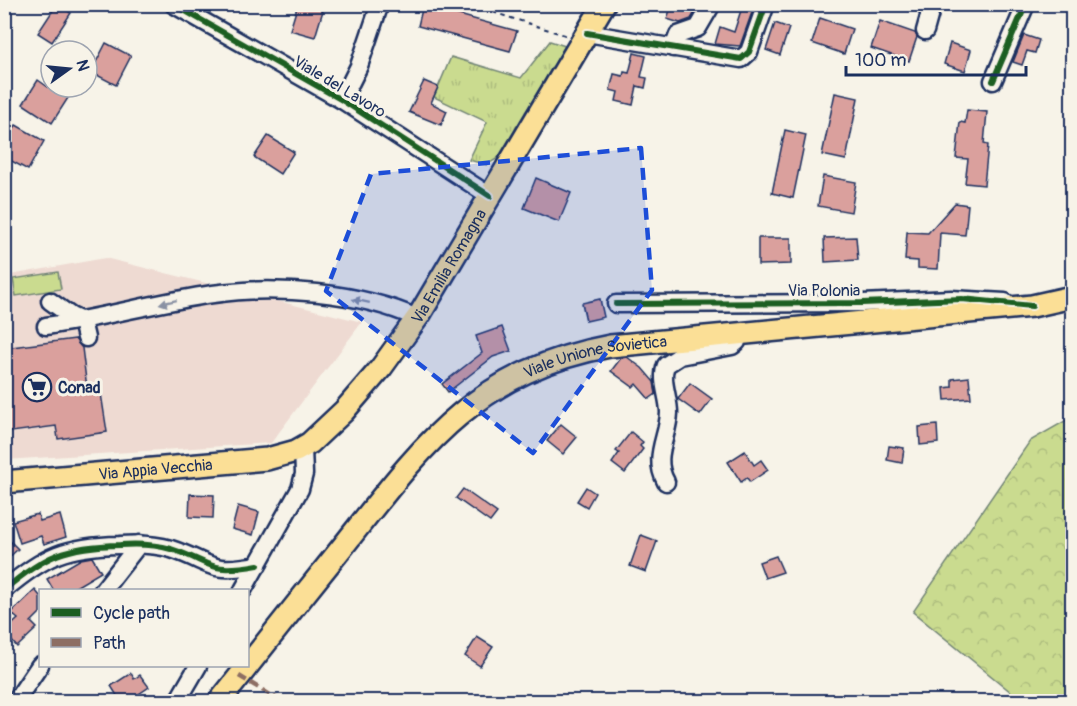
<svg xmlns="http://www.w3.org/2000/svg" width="1077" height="706" viewBox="0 0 1077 706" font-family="Pangolin,sans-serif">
<defs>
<pattern id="grass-tufts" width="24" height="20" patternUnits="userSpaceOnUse" patternTransform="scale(1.5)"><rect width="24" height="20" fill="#cadb8f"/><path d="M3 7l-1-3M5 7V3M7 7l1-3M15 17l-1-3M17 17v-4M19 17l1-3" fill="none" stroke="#adbc7e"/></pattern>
<pattern id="forest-crowns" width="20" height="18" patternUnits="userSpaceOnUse" patternTransform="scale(1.5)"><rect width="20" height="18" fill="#cadb8f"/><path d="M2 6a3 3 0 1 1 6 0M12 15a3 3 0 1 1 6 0" fill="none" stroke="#adbc7e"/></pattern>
</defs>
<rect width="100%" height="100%" fill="#f7f3e8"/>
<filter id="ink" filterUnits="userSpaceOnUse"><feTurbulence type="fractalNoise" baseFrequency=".0167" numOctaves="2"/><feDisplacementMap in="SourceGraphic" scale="12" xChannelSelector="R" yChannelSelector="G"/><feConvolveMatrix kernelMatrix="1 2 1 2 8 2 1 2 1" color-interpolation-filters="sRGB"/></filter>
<g filter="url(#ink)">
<path fill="#eedad2" d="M105,258L362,322L271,443L5,460V276Z"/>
<path fill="url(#grass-tufts)" stroke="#728576" stroke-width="1.5" d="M550,41L565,46L498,158L487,165L469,160L487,122L434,97L451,57L521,78Z"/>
<path fill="url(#forest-crowns)" stroke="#728576" stroke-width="1.5" d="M1072,417V701H1022L913,612L1030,441Z"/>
<path fill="#cadb8f" stroke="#728576" stroke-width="1.5" d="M58,272L61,289L16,296L13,279Z"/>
<g fill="#daa09d" stroke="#1b2f5e" stroke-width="1.5">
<path d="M57,4L71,13L52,42L38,33Z"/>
<path d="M298,4H325L315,37L290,30Z"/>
<path d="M672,4H700L691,19L680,23L667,19Z"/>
<path d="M743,4H755L740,46L715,44L720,27L734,32Z"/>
<path d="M423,5L517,31L510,51L418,26Z"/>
<path d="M820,18L852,29L844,54L812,43Z"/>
<path d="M880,21L915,33L917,37L909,61L871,48Z"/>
<path d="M775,23L789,28L780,55L766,50Z"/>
<path d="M1024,35L1039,40L1035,53L1027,51L1022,65L1013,62Z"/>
<path d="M106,43L131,56L116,85L91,72Z"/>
<path d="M950,43L971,50L965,71L944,64Z"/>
<path d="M634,53L646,56L641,77L647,78L645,88L637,86L633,105L616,101L618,92L610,90L614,74L623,76L624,72L629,73Z"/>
<path d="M38,80L48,87H75L52,123L23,104Z"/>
<path d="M424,81L438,87L431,103L447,111L441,125L409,112Z"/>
<path d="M835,93L858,98L846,160L822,155Z"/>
<path d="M967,110L987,112L984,144L988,145L984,185L965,183L968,159L956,158L960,122L965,123Z"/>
<path d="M16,125L44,141L28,170L6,158L9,153L4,150V146Z"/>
<path d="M785,130L806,135L793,198L772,193Z"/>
<path d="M268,136L294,152L280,174L254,157Z"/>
<path d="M823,176L856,182L851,212L818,206Z"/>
<path d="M536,178L571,193L559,222L524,208Z"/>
<path d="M955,203L968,205L965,235L940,233L938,269L918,268V261L905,260L907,232L928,233Z"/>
<path d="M856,237L858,260L825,262L824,238Z"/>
<path d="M758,238H791V264L758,265Z"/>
<path d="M600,299L604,317L586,321L582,303Z"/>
<path d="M502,327L511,351L493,357L448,392L442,384L482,353L476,336Z"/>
<path d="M75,339L82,348L87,388L100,387L107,432L58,439L56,426L4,433V348Z"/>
<path d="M627,357L642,368L654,382L656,394L649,399L636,384L633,387L611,371L621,358Z"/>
<path d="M969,377L971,398L945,400L944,388L952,387V379Z"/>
<path d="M690,383L712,399L700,415L678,399Z"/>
<path d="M561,424L577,437L563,454L547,441Z"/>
<path d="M937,425L938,443L920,445L919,427Z"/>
<path d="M631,432L643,442L640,446L643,449L625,473L612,463L619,453L616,451Z"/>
<path d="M889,446L904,448L902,463L887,460Z"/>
<path d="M745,451L754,465L761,460L768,470L750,482L747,478L741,482L728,462Z"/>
<path d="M586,487L595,493L587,507L577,501Z"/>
<path d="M463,489L497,513L490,522L456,498Z"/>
<path d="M190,494L214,495L213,518L189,517Z"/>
<path d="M238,506L259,512L253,535L232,529Z"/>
<path d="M38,514L40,521L60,515L66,537L44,544L41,536L20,543L13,521Z"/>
<path d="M4,535L18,549L4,562Z"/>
<path d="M641,535L657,541L646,572L630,566Z"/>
<path d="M776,556L783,572L765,578L759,562Z"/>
<path d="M92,557L101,572L69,591H54L47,579L81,559Z"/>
<path d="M35,590L40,596V613L31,622L37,628L17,647L4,632L18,619L11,613Z"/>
<path d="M477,637L493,647L480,666L465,656Z"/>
<path d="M131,673L134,679L140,675L149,687L127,702H121L111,686Z"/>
</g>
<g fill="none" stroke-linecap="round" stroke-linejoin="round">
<g stroke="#1b2f5e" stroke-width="21">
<g id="minor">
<path d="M173,4L342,100L490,196"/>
<path d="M924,4L930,13L925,31"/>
<path d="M587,33L741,59L749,52L766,4"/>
<path d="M673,48L678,35L698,28L712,4"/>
<path d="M993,81L1026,4"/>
<path d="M342,100L359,66L380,4"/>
<path d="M50,301L71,316L82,321"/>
<path d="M616,304L862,303L951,299L1005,302"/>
<path d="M82,321L86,338"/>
<path d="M46,326C102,318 157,302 213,294C276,285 360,292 417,318"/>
<path d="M666,482C652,457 668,438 669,413C669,397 660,380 666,365L680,356L732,346L737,342L738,334"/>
<path d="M4,590C45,555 67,546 120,545C137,544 154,544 171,549C214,563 206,574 258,565"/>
<path d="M103,590L139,544"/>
<path d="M243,590L300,489L304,474L303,448"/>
<path d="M15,702L40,665"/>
<path d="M177,702L198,666"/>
</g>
</g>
<g stroke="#1b2f5e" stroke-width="26">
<g id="major">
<path id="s1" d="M4,482L267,459L296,451L310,443L344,411L381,368L420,314L604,4"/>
<path id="s2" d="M219,702C261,649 302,597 344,545C423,445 476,371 610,346L1032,306L1072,297"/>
</g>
</g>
<g stroke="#1b2f5e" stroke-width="2" stroke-dasharray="4.5 4.5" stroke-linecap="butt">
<path d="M467,4L568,36"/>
<path d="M486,10L488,5L493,4"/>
</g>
<use href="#minor" stroke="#f7f3e8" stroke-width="16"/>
<use href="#major" stroke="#fbdf96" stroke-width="21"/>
<path stroke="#8d6e63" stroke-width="4.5" stroke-dasharray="9 4.5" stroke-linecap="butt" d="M239,676L282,702"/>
<g stroke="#f7f3e8" stroke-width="10">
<g id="cycleway">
<path d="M173,4L342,100L490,196"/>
<path d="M587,33L741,59L749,52L766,4"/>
<path d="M993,81L1026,4"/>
<path d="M616,304L862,303L962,299L1032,306"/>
<path d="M4,590C45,555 67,546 120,545C137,544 154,544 171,549C214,563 206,574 258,565"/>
</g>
</g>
<use href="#cycleway" stroke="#1b5e20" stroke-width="6"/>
</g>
<defs><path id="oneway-solid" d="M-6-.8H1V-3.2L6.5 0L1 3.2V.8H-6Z" transform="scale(1.5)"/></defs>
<g fill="#8991a3">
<use href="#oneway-solid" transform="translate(361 301) rotate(-168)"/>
<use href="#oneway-solid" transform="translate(168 302) rotate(168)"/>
</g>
</g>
<path fill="#1d4ed8" fill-opacity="0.2" stroke="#1d4ed8" stroke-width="4.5" stroke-dasharray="12 8" stroke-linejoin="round" d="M641,148L652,290L533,453L326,291L371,174Z"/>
<defs>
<g id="supermarket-ring" transform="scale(1.5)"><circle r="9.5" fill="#f7f3e8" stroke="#1b2f5e" stroke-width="1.5"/><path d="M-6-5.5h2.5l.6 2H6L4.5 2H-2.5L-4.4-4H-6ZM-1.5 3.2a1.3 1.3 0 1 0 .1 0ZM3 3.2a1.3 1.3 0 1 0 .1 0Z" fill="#1b2f5e"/></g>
</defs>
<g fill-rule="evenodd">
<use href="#supermarket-ring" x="37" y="387"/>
</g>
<g text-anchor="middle" stroke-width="6" stroke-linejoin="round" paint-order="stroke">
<g font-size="16" fill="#1b2f5e" stroke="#f7f3e8">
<text transform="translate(340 86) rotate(31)" y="6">Viale del Lavoro</text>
<text dy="6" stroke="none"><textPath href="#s1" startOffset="536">Via Emilia Romagna</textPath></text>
<text x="824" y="296">Via Polonia</text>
<text dy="6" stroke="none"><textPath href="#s2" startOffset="526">Viale Unione Sovietica</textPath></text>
<text dy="6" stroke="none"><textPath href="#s1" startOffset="152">Via Appia Vecchia</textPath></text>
</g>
<g font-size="16" font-weight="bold" fill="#1b2f5e" stroke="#f7f3e8" text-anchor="start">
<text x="58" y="393">Conad</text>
</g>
</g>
<rect width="1077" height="706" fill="none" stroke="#f7f3e8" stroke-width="24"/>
<rect x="12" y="12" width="1053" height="682" fill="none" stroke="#1b2f5e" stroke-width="2" filter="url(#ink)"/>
<rect x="39" y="589" width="210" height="78" fill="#f7f3e8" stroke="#9fa5b1" stroke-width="1.5"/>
<rect x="51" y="608" width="30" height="9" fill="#1b5e20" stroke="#9fa5b1" stroke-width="1.5"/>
<text x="93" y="619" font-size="18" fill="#1b2f5e">Cycle path</text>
<rect x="51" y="638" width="30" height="9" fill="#8d6e63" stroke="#9fa5b1" stroke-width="1.5"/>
<text x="93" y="649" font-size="18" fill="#1b2f5e">Path</text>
<g transform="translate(69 69) rotate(75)"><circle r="28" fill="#f7f3e8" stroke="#9fa5b1" stroke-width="1.5"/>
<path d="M0-4.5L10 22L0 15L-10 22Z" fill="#1b2f5e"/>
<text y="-9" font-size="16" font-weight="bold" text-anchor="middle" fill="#1b2f5e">N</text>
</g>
<path d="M846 66v9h180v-9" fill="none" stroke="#1b2f5e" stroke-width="3"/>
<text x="855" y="66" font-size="18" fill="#1b2f5e" stroke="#f7f3e8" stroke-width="4.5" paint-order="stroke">100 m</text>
</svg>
